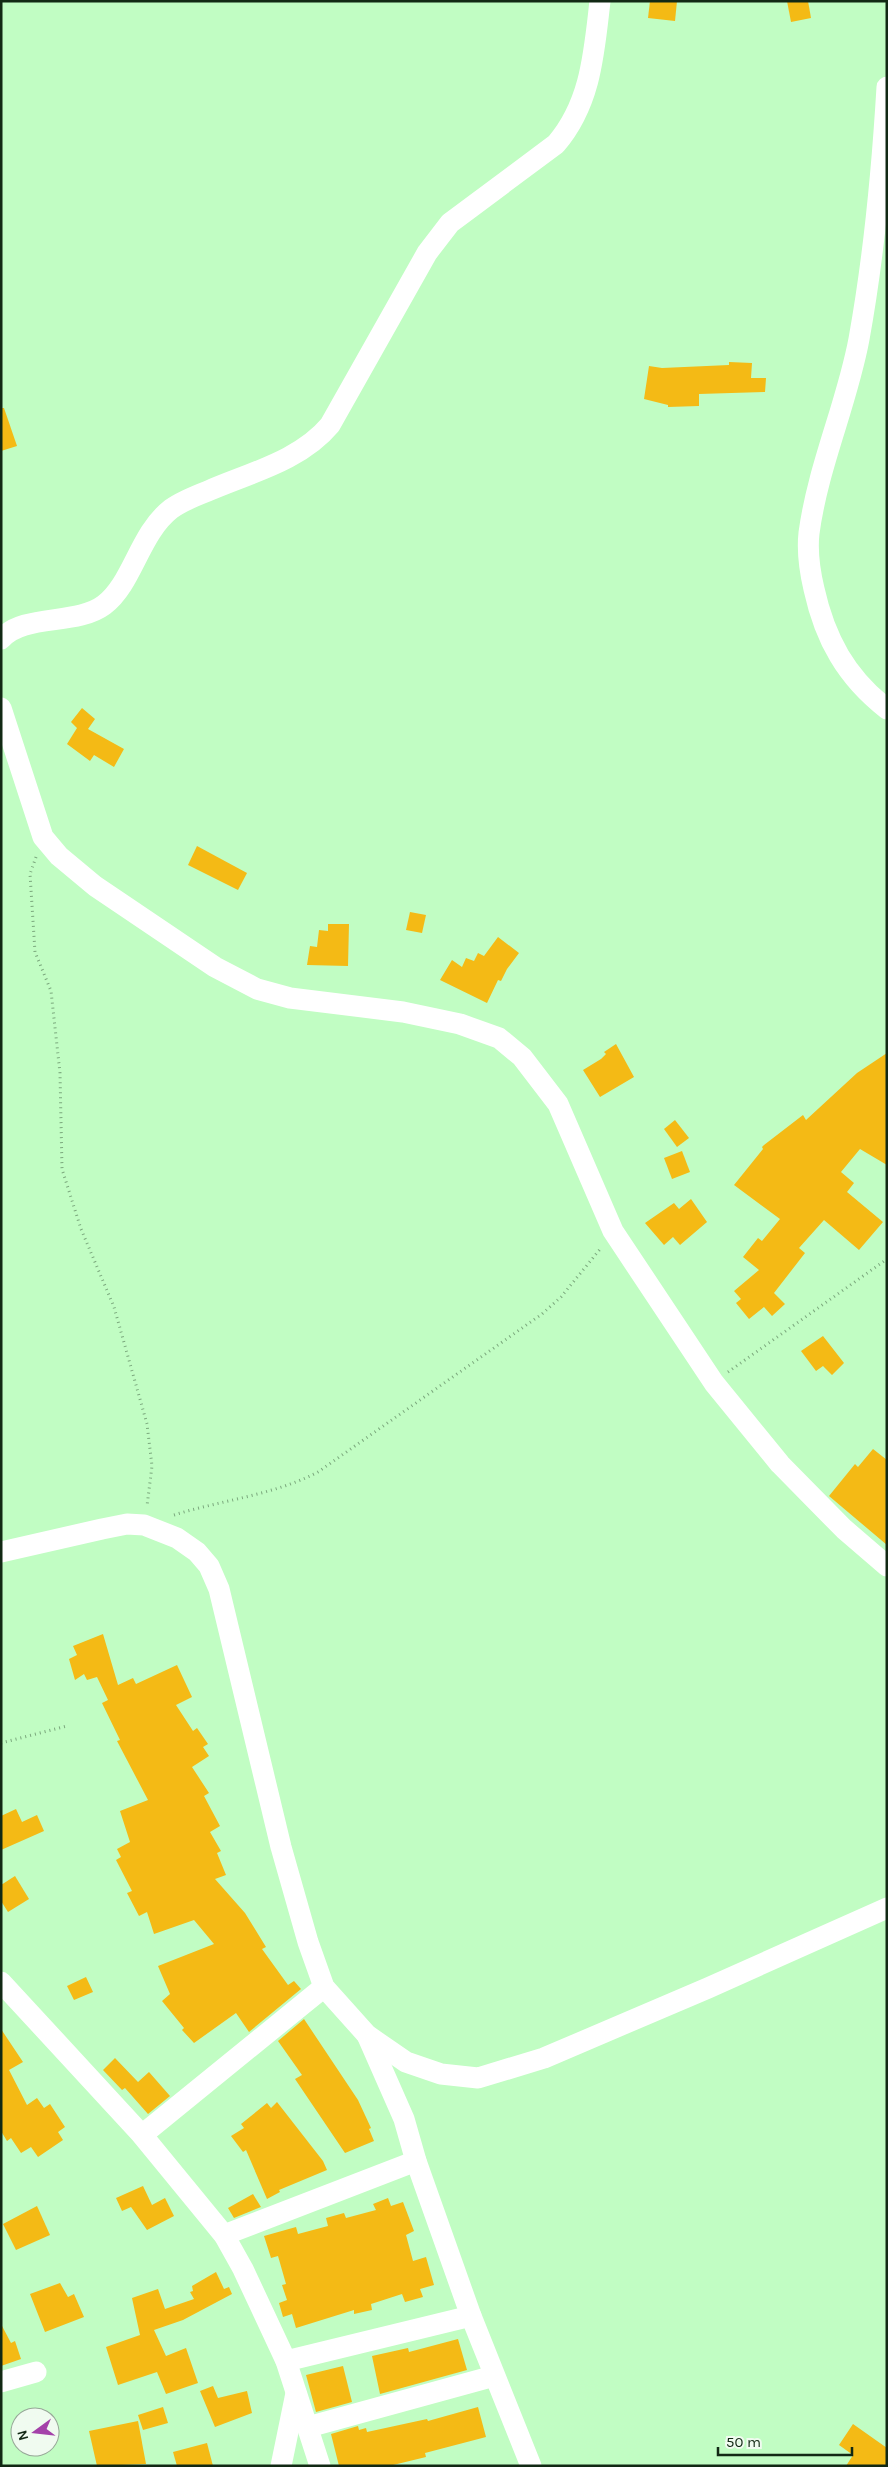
<svg xmlns="http://www.w3.org/2000/svg" width="888" height="2467" viewBox="0 0 888 2467" font-family="Karla,sans-serif">
<rect width="100%" height="100%" fill="#c1fdc3"/>
<g fill="#f4ba15">
<path d="M650,1H677L675,21L648,18Z"/>
<path d="M787,1H808L811,18L791,22Z"/>
<path d="M729,362L752,363L751,378H766L765,392L699,394V406L668,407V405L644,399L649,366L662,368L729,365Z"/>
<path d="M1,408H4L17,446L1,451Z"/>
<path d="M82,708L95,719L88,729L124,749L114,767L94,755L90,761L67,744L77,728L71,722Z"/>
<path d="M197,846L247,873L238,890L188,865Z"/>
<path d="M410,912L426,915L422,933L406,930Z"/>
<path d="M328,924H349L348,966L307,965L310,946L317,947L319,930L328,931Z"/>
<path d="M498,937L519,953L507,969L501,981L498,980L487,1003L440,980L452,960L462,967L466,958L474,961L478,953L484,956Z"/>
<path d="M616,1044L634,1077L600,1097L583,1070L601,1059L606,1054L604,1052Z"/>
<path d="M887,1053V1165L860,1149L841,1172L854,1183L847,1192L883,1222L859,1250L824,1220L799,1248L805,1253L774,1293L785,1304L772,1316L764,1307L749,1319L736,1303L741,1299L734,1291L759,1270L743,1257L758,1238L762,1241L780,1219L734,1185L763,1149L762,1147L764,1145L803,1115L806,1120L857,1073Z"/>
<path d="M675,1120L689,1138L677,1147L664,1129Z"/>
<path d="M682,1151L690,1172L672,1179L664,1158Z"/>
<path d="M691,1199L707,1222L680,1245L673,1237L664,1245L645,1223L674,1203L679,1209Z"/>
<path d="M823,1336L844,1363L832,1375L823,1366L816,1371L801,1351Z"/>
<path d="M873,1449L887,1460V1545L829,1496L855,1464L858,1467Z"/>
<path d="M103,1634L118,1685L133,1678L136,1684L177,1665L192,1697L176,1705L193,1731L197,1728L208,1744L203,1747L209,1756L192,1767L209,1793L204,1796L220,1826L210,1832L221,1851L217,1853L226,1875L215,1879L245,1913L266,1947L262,1949L288,1985L294,1981L301,1989L249,2032L236,2013L194,2043L182,2030L184,2028L162,2001L170,1994L158,1966L214,1944L194,1920L154,1934L147,1912L139,1916L127,1893L132,1891L116,1860L121,1857L117,1849L130,1842L120,1811L148,1800L117,1741L120,1740L102,1703L108,1700L97,1677L87,1680L84,1674L75,1680L69,1659L77,1655L73,1646Z"/>
<path d="M16,1809L22,1822L37,1815L44,1831L1,1850V1816Z"/>
<path d="M15,1876L29,1899L8,1912L1,1901V1885Z"/>
<path d="M86,1977L93,1992L74,2000L67,1986Z"/>
<path d="M304,2019L358,2100L371,2128L369,2129L374,2141L345,2153L295,2079L302,2075L278,2041Z"/>
<path d="M1,2029L23,2062L9,2070L27,2105L37,2098L44,2108L50,2104L65,2127L58,2132L63,2140L38,2157L31,2147L21,2153L11,2138L7,2141L1,2131Z"/>
<path d="M115,2058L138,2082L149,2072L170,2096L148,2114L125,2088L122,2090L103,2070Z"/>
<path d="M277,2102L323,2161L327,2170L279,2190L280,2192L267,2199L246,2150L243,2152L231,2136L244,2128L241,2124L267,2103L271,2108Z"/>
<path d="M143,2186L152,2205L165,2198L174,2216L147,2230L131,2207L122,2211L116,2198Z"/>
<path d="M253,2194L261,2207L234,2218L228,2208Z"/>
<path d="M388,2198L391,2206L403,2202L414,2231L406,2235L413,2261L426,2257L434,2285L420,2289L423,2297L405,2302L402,2294L371,2304L372,2310L354,2314V2310L296,2328L292,2314L283,2317L279,2303L287,2300L282,2285L286,2284L278,2256L271,2258L264,2236L296,2227L298,2234L328,2226L326,2218L344,2213L346,2218L376,2210L373,2204Z"/>
<path d="M37,2206L50,2235L16,2250L3,2224Z"/>
<path d="M216,2272L224,2289L229,2287L232,2294L183,2320L154,2330L166,2356L186,2348L198,2383L166,2394L157,2372L118,2385L106,2347L140,2335L132,2298L158,2289L165,2309L194,2299L190,2292L193,2291L192,2286Z"/>
<path d="M60,2283L68,2297L74,2294L84,2317L45,2332L30,2294Z"/>
<path d="M1,2324L11,2343L15,2341L21,2359L1,2366Z"/>
<path d="M458,2339L467,2370L380,2394L372,2356L408,2348L409,2352Z"/>
<path d="M343,2366L352,2402L316,2412L306,2375Z"/>
<path d="M213,2386L218,2398L247,2391L252,2413L215,2427L200,2391Z"/>
<path d="M163,2407L168,2423L143,2430L138,2415Z"/>
<path d="M478,2407L486,2437L425,2453L426,2457L389,2466H339L331,2434L358,2426L359,2430L366,2428L367,2432L427,2419L428,2421Z"/>
<path d="M138,2421L146,2464L97,2466L89,2431Z"/>
<path d="M853,2424L887,2448V2466H846L853,2455L839,2445Z"/>
<path d="M207,2443L213,2466H177L173,2452Z"/>
</g>
<g fill="none" stroke-linecap="round" stroke-linejoin="round">
<g stroke="#7ba87d" stroke-width="3" stroke-dasharray="1 4" stroke-linecap="butt">
<path d="M36,857L30,874L35,952L51,991L60,1073L62,1169L81,1229L114,1307L147,1424L152,1466L147,1506"/>
<path d="M728,1372L887,1259"/>
<path d="M174,1515C222,1500 274,1495 318,1472L542,1314L561,1297L601,1248"/>
<path d="M1,1743L67,1726"/>
</g>
<g stroke="#fff" stroke-width="21">
<path d="M887,87C882,171 874,256 859,339C847,404 818,466 809,533C807,551 810,572 814,589C825,639 846,677 887,709"/>
<path d="M1,639C24,613 76,626 104,605C133,583 139,534 171,509C182,501 195,496 208,491C249,473 300,461 330,425L427,253L450,223L556,144C591,103 594,53 600,1"/>
<path d="M1,708L43,837L59,856L95,886L215,967L257,989L290,998L403,1012L460,1024L499,1038L522,1057L558,1104L613,1231L714,1383L780,1464L844,1529L887,1566"/>
<path d="M1,1552L102,1529L127,1524L144,1525L177,1538L197,1552L209,1566L219,1589L281,1847L308,1942L324,1987L367,2035L406,2062L441,2074L478,2078L544,2058L708,1988L887,1908"/>
<path d="M1,1982L142,2135L224,2235L243,2269L286,2361L320,2466"/>
<path d="M367,2035L404,2119L416,2161L471,2316L531,2466"/>
<path d="M142,2135L324,1987"/>
<path d="M224,2235L416,2161"/>
<path d="M286,2361L471,2316"/>
<path d="M1,2382L36,2372"/>
<path d="M308,2427L494,2376"/>
<path d="M281,2466L296,2393"/>
</g>
</g>
<rect width="888" height="2467" fill="none" stroke="#122914" stroke-width="5"/>
<g transform="translate(35 2432) rotate(255)"><circle r="24" fill="#f0fbf0" stroke="#97a798"/>
<path d="M0-4L9 19L0 12L-9 19Z" fill="#a442a9"/>
<text y="-8" font-size="14" font-weight="bold" text-anchor="middle" fill="#122914">N</text>
</g>
<path d="M718 2447v8h134v-8" fill="none" stroke="#122914" stroke-width="2.5"/>
<text x="726" y="2447" font-size="15" fill="#122914" stroke="#f0fbf0" stroke-width="4" paint-order="stroke">50 m</text>
</svg>
